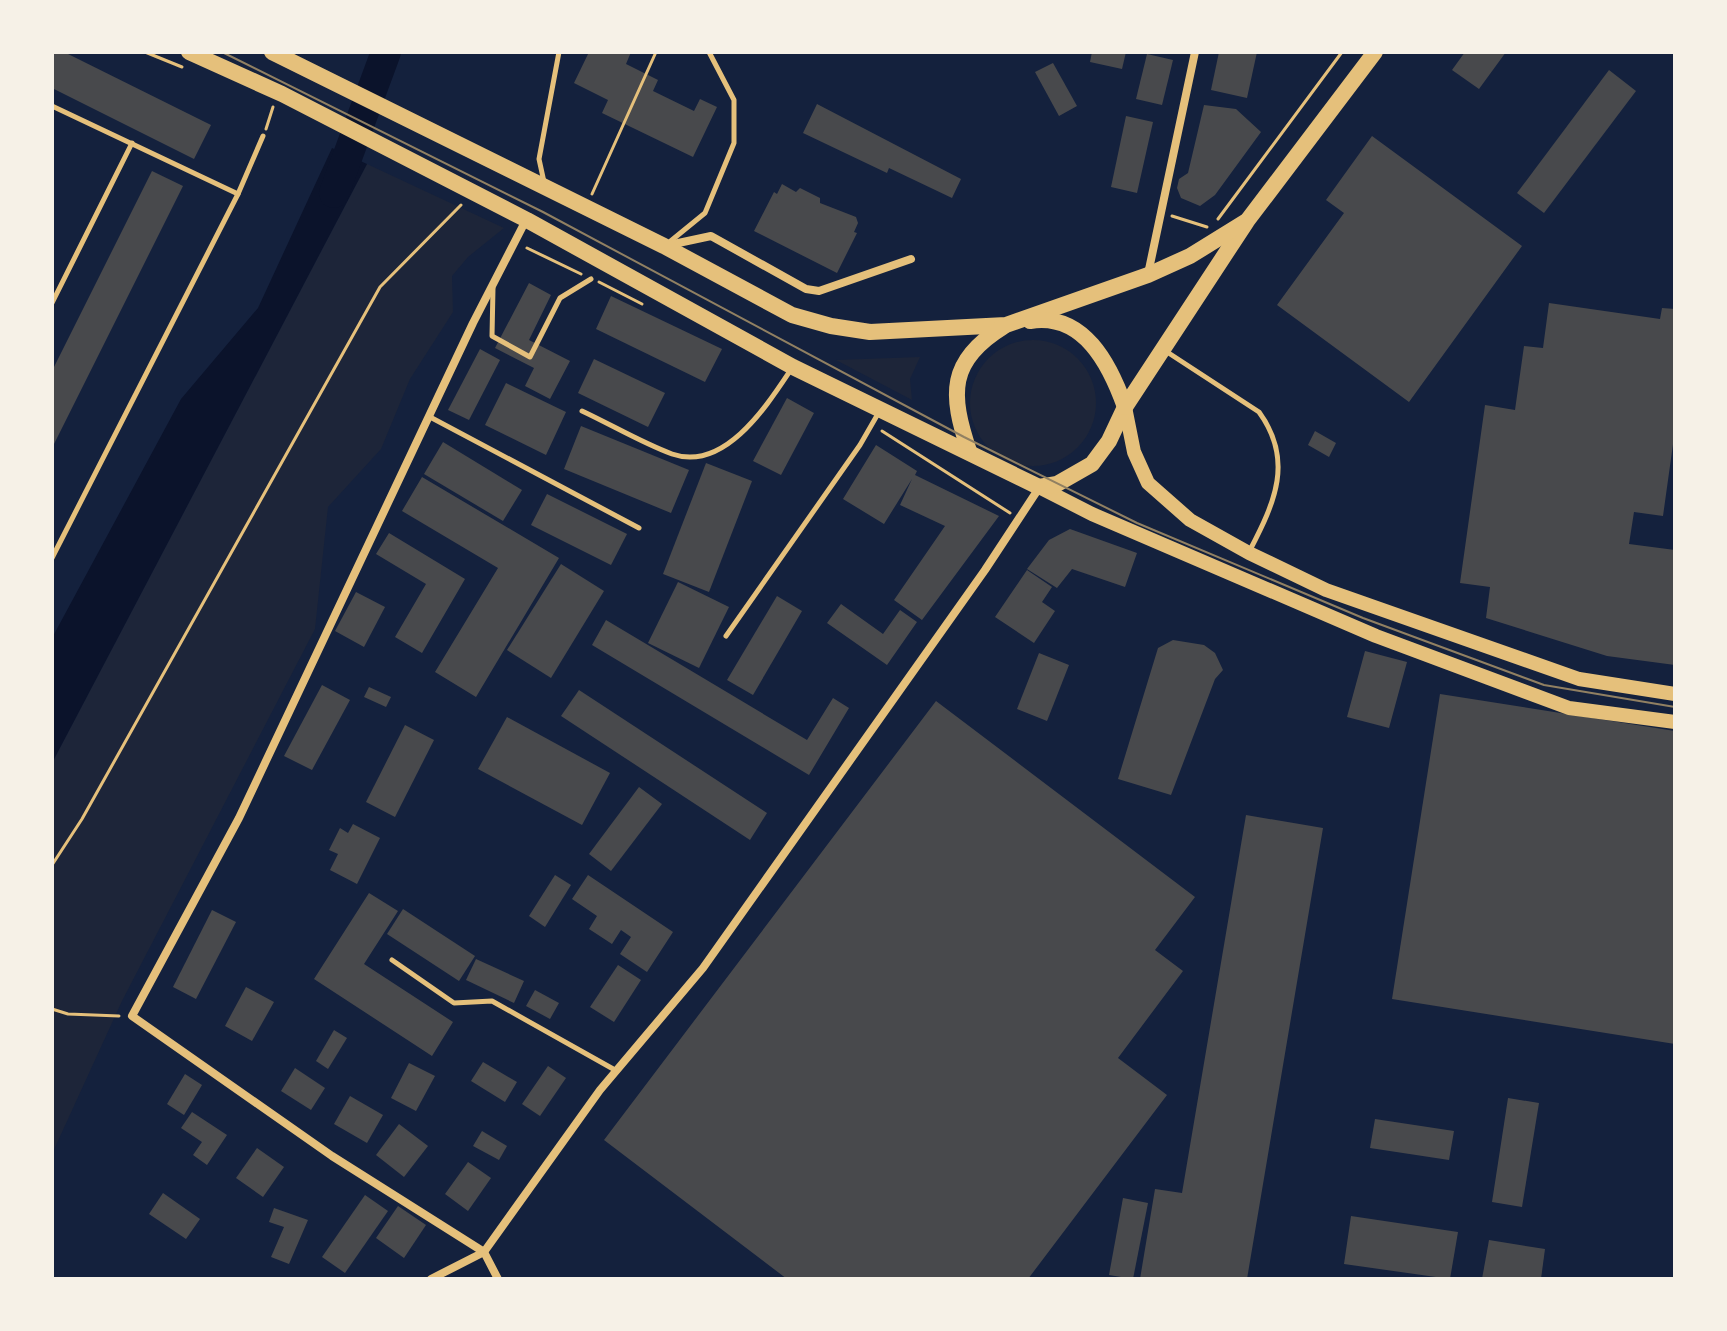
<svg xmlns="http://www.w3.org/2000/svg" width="1727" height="1331" viewBox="0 0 1727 1331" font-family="'Noto Sans',sans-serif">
<rect width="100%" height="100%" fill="#14213d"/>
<g fill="#1d2539">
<path d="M367,164L504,228L468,257L452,276L453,312L410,379L381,449L328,507L315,629L122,1001L52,1154V763Z"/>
<circle cx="1033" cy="403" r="63"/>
<path d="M920,357L910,379L912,400L836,360Z"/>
</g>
<path fill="#0b132b" d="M332,148L367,164L52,763V638L181,399L258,308Z"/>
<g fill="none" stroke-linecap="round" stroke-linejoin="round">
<path stroke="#0b132b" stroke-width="30" d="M334,193L386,52"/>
</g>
<g fill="#48494c">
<path d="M52,52H64L211,125L194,159L52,88Z"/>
<path d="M589,52H631L626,64L658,80L653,91L694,111L700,99L717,107L693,157L602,113L608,100L574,83Z"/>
<path d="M1092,52H1126L1122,69L1090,62Z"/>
<path d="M1219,52H1257L1247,98L1211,90Z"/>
<path d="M1465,52H1506L1479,89L1452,70Z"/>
<path d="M1147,54L1173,60L1162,105L1136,99Z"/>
<path d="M1053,63L1077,106L1059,116L1035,72Z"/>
<path d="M1609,70L1636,91L1544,213L1517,193Z"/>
<path d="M817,104L961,179L952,198L889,168L887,173L803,133Z"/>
<path d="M1204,105L1236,109L1261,132L1215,195L1200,206L1181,198L1177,188L1179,179L1188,173Z"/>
<path d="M1126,116L1153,122L1137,193L1111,187Z"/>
<path d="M1372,136L1522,246L1409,402L1277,305L1344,213L1326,200Z"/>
<path d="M152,171L183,186L52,448V371Z"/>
<path d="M782,184L796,192L800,188L820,198V203L856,217L858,223L854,232L857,233L837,273L754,231L774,192L777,194Z"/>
<path d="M529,283L551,295L529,340L570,361L550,399L525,386L534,368L495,348Z"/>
<path d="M611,296L722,349L705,382L596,329Z"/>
<path d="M1549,303L1660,319L1662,308L1675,309V430L1663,516L1634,512L1629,544L1675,550V665L1607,656L1486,618L1490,587L1460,583L1485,405L1515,410L1524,346L1543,348Z"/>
<path d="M480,349L500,360L469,420L448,410Z"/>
<path d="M594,359L665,393L648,427L578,393Z"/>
<path d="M506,383L566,412L546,455L485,425Z"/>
<path d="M787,398L814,413L781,475L753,461Z"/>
<path d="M581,426L689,470L671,513L564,469Z"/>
<path d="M1315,431L1336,443L1329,457L1308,445Z"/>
<path d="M443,442L522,490L503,521L424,474Z"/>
<path d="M876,445L917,471L915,475L999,516L922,620L894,600L945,526L900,505L912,479L884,524L843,499Z"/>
<path d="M706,463L752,481L709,592L663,574Z"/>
<path d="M422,477L559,558L476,697L435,672L498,568L402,511Z"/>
<path d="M547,494L627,534L611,565L531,525Z"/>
<path d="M1070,529L1137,553L1125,587L1072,569L1057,588L1027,569L1049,540Z"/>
<path d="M389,533L465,579L422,653L395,637L426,584L376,554Z"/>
<path d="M561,564L604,591L551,678L507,650Z"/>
<path d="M1027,570L1052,587L1042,602L1055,611L1034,643L995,617Z"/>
<path d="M678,582L729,607L699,668L648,643Z"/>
<path d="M356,592L385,607L364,647L335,631Z"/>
<path d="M777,596L802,611L753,695L727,680Z"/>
<path d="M841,604L883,634L900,610L917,622L887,665L827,623Z"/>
<path d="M606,620L807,740L833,698L849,708L809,775L592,645Z"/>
<path d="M1173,640L1204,645L1215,653L1223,670L1215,679L1171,795L1118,779L1158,648Z"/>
<path d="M1365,651L1407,662L1389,728L1347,717Z"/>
<path d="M1039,653L1069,665L1047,721L1017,709Z"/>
<path d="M322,685L350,700L312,770L284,756Z"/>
<path d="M369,687L391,697L386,707L364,697Z"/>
<path d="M579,690L767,813L750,840L561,716Z"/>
<path d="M1440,694L1675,731V1044L1392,999Z"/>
<path d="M936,701L1195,897L1155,950L1183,971L1118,1058L1167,1095L1028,1279H787L604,1140Z"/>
<path d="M507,717L610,773L582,825L478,769Z"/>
<path d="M405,725L434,740L395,817L366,802Z"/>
<path d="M639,787L662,804L611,871L589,854Z"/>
<path d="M1246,815L1323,828L1247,1279H1140L1155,1189L1182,1193Z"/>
<path d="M353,824L380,838L357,884L330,870L338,854L329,850L340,828L348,833Z"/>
<path d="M555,875L571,885L545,927L529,916Z"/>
<path d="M588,875L673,932L647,972L620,954L631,937L621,930L612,944L589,929L597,916L572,899Z"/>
<path d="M369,893L398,911L364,964L453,1022L432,1056L314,979Z"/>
<path d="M403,909L475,956L459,981L387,934Z"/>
<path d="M212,910L236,922L196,999L173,987Z"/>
<path d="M476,959L524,981L514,1003L466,980Z"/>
<path d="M618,965L641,980L614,1022L590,1007Z"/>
<path d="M246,987L274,1002L252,1041L225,1026Z"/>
<path d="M535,990L559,1003L550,1019L526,1006Z"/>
<path d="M334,1030L347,1038L328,1069L316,1061Z"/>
<path d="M483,1062L517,1082L505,1102L471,1081Z"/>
<path d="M409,1063L435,1076L416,1111L391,1098Z"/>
<path d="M548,1066L566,1078L540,1116L522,1104Z"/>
<path d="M295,1068L325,1088L311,1110L281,1091Z"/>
<path d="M185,1074L202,1085L184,1115L167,1104Z"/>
<path d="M350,1096L383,1115L367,1143L334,1124Z"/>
<path d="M1508,1098L1539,1103L1522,1207L1492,1202Z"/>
<path d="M192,1112L227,1135L207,1165L193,1155L202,1142L181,1128Z"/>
<path d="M1375,1119L1454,1131L1449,1160L1370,1148Z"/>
<path d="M399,1124L428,1146L404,1177L376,1155Z"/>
<path d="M482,1131L507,1146L499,1160L473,1146Z"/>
<path d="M257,1148L284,1167L263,1197L236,1178Z"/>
<path d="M468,1162L491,1178L468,1211L445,1194Z"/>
<path d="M163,1193L200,1219L186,1239L149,1214Z"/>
<path d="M365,1195L388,1211L345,1273L322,1257Z"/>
<path d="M1123,1198L1148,1203L1133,1279L1109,1275Z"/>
<path d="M398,1206L426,1225L404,1258L376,1238Z"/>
<path d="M274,1208L308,1220L289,1264L271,1257L284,1227L269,1222Z"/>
<path d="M1351,1216L1458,1232L1450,1279L1344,1264Z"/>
<path d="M1489,1240L1545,1249L1541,1279H1482Z"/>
</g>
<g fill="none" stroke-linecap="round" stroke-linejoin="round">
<g stroke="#e5c07b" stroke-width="3">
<path d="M145,52L182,67"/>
<path d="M266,129L273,107"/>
<path d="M592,194L656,52"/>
<path d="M1172,216L1207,227"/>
<path d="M1218,219L1342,52"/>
<path d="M527,248L581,274"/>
<path d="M599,282L642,304"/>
<path d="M882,431L1010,513"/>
<path d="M52,865L82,819L380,287L461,205"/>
<path d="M52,1009L68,1014L119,1016"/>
</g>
<g stroke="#e5c07b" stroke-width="5">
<path d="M52,106L238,194"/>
<path d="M544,182L539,159L559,52"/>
<path d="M667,244L705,213L734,143V100L709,52"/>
<path d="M493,288L492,336L530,357L560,298L591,279"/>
<path d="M52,303L132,143"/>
<path d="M1164,350L1259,412C1294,460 1275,502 1250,550"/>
<path d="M582,411C612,425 642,443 672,454C724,472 766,407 790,371"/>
<path d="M430,417L639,528"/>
<path d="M52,558L238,194L263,136"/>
<path d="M726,636L860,445L879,412"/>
<path d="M392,960L454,1003L492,1001L615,1070"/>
</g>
<g stroke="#e5c07b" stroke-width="8">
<path d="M669,245L711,236L806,289L819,291L911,259"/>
<path d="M1148,274L1195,52"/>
<path d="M431,1279L484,1252L600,1090L703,968L985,570L1039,488"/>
<path d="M498,1279L484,1252L332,1156L132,1016L239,818L473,323L526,220"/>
</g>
<g stroke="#e5c07b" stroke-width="14">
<path d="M1125,407L1134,452L1148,483L1190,520L1249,553L1326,590L1579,679L1675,694"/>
<path d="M1039,487L1092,514L1376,636L1569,708L1675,722"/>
</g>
<g stroke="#e5c07b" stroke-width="16">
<path d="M189,52L282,94L527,220L793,367L1039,487L1057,484L1092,464L1109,441L1125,407L1247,221L1375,52"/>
<path d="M272,52L664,246L792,315L831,326L870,332L1006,325L1148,275L1190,256L1245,222"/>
<path d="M1030,321C1084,312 1110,365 1125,407"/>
<path d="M969,451C950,394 948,361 1003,327"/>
</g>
<path stroke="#918062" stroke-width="2" d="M222,52L543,212L964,437L1137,523L1363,618L1544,685L1675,707"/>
</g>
<rect width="1727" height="1331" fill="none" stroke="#f6f1e7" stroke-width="108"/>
</svg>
